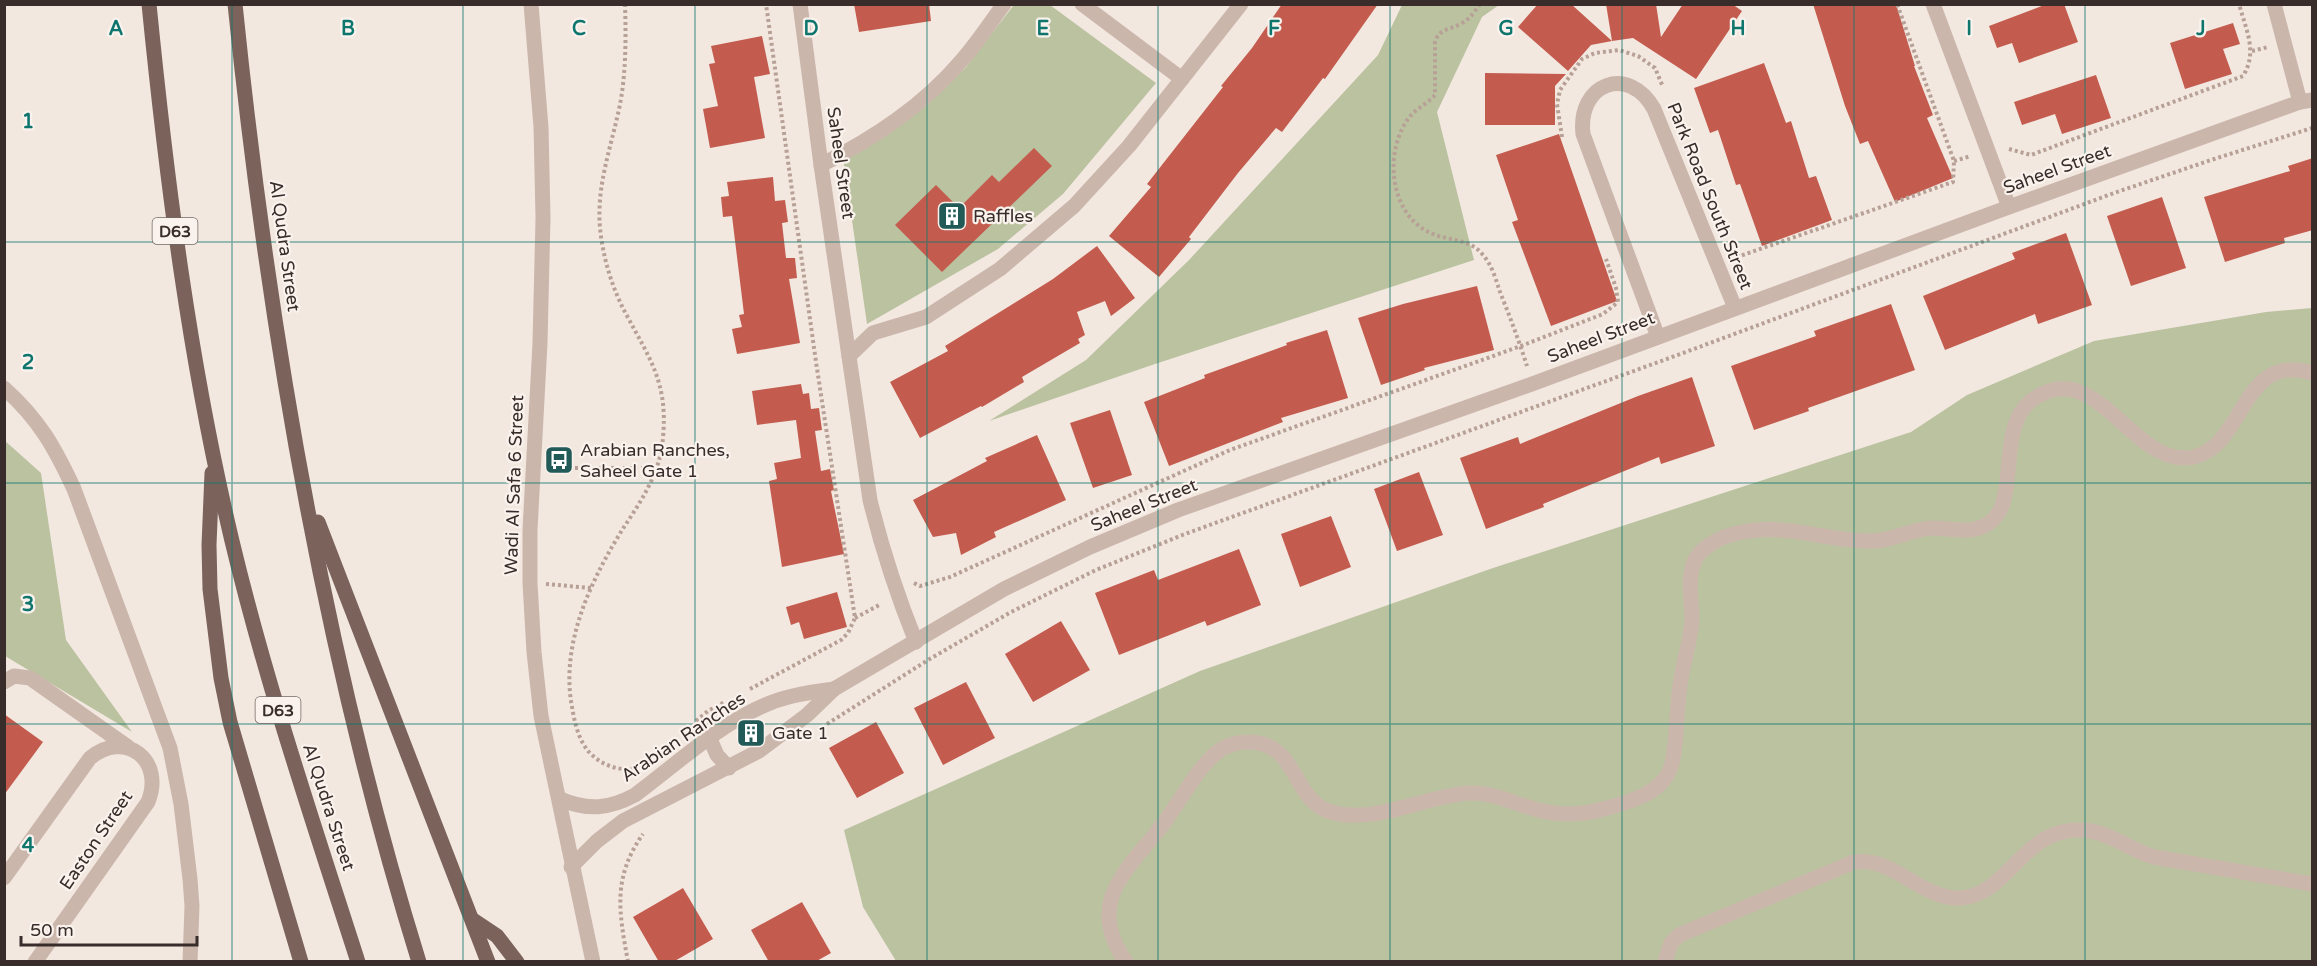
<svg xmlns="http://www.w3.org/2000/svg" width="2317" height="966" viewBox="0 0 2317 966" font-family="'Varela Round',sans-serif">
<rect width="100%" height="100%" fill="#f3e8e0"/>
<g fill="#bbc2a0">
<path d="M1022,4L1050,5L1156,83L1063,194L998,249L867,324L843,158L927,105L966,67L1013,6Z"/>
<path d="M1402,5H1499L1482,17L1437,112L1474,260L1152,365L989,421L1086,360L1189,260L1378,55Z"/>
<path d="M2312,308V961H896L863,907L844,830L1200,671L1493,568L1911,432L1967,395L2094,341L2266,312Z"/>
<path d="M4,440L41,473L66,640L132,732L5,656Z"/>
</g>
<g fill="#c35c4e">
<path d="M854,4H929L931,21L859,32Z"/>
<path d="M1282,4H1378L1325,79L1323,78L1282,132L1276,128L1238,173L1189,237L1191,239L1159,277L1109,236L1151,187L1147,184L1223,87L1221,86L1252,48Z"/>
<path d="M1538,4H1571L1612,41L1591,45L1568,71L1518,27Z"/>
<path d="M1606,4H1656L1661,37L1683,4H1732L1742,11L1696,79L1633,38L1612,41Z"/>
<path d="M1813,4H1896L1915,66H1914L1933,115L1927,118L1953,178L1895,202L1868,141L1860,144L1845,106Z"/>
<path d="M2047,4H2064L2078,42L2019,63L2012,43L1997,48L1989,26Z"/>
<path d="M2233,23L2240,44L2223,49L2232,74L2185,89L2170,43Z"/>
<path d="M762,36L770,74L754,77L765,138L710,148L703,109L718,106L709,64L715,63L711,46Z"/>
<path d="M1764,63L1786,123L1791,121L1809,178L1816,176L1832,220L1762,246L1740,184L1736,185L1718,130L1710,133L1694,88Z"/>
<path d="M1485,73L1566,74L1555,86V125H1485Z"/>
<path d="M2096,75L2111,118L2062,134L2055,114L2022,125L2014,102Z"/>
<path d="M1559,134L1617,301L1551,326L1512,222L1518,220L1496,155Z"/>
<path d="M1034,148L1052,166L942,272L895,225L936,185L959,208L992,175L999,182Z"/>
<path d="M2313,158V230L2284,238L2285,243L2225,262L2204,197L2290,171L2288,166Z"/>
<path d="M773,177L775,201L785,200L788,222L782,223L786,258H795L797,278L789,279L800,343L737,354L732,329L742,327L739,315L744,314L732,216L723,217L721,197L729,196L727,182Z"/>
<path d="M2162,197L2186,268L2131,286L2107,216Z"/>
<path d="M2066,233L2092,305L2038,324L2035,314L1945,350L1923,296L2015,259L2012,253Z"/>
<path d="M1097,246L1135,298L1111,316L1105,301L1077,312L1085,335L1078,339L1080,343L1022,377L1024,382L982,407L981,406L920,438L890,382L948,351L945,346L1053,279Z"/>
<path d="M1477,286L1494,350L1424,368L1425,370L1381,385L1358,318L1403,304Z"/>
<path d="M1891,304L1915,370L1808,408L1809,411L1754,430L1731,366L1816,336L1814,331Z"/>
<path d="M1327,330L1348,398L1281,418L1283,422L1169,466L1144,402L1205,378L1204,375L1287,345L1286,343Z"/>
<path d="M1692,377L1715,446L1661,464L1659,457L1543,504L1544,507L1486,529L1460,458L1518,437L1520,444L1638,396Z"/>
<path d="M801,384L803,394L809,393L811,409L819,408L822,430L815,431L821,471L830,469L834,490L831,491L844,554L782,567L769,481L777,479L774,463L801,458L796,420L757,425L752,391Z"/>
<path d="M1110,410L1132,475L1093,488L1070,423Z"/>
<path d="M1037,435L1066,500L994,532L996,537L961,555L956,533L933,537L913,500L987,461L985,458Z"/>
<path d="M1419,472L1443,535L1397,551L1374,489Z"/>
<path d="M1331,516L1351,567L1300,587L1281,534Z"/>
<path d="M1239,549L1261,605L1207,626L1205,621L1119,655L1095,593L1154,570L1158,580Z"/>
<path d="M837,592L847,627L804,639L799,622L791,625L786,607Z"/>
<path d="M1061,621L1090,670L1033,702L1005,654Z"/>
<path d="M966,682L995,738L943,765L914,708Z"/>
<path d="M4,714L43,742L4,795Z"/>
<path d="M876,722L904,773L857,798L829,748Z"/>
<path d="M683,888L713,939L673,962H659L633,917Z"/>
<path d="M802,902L831,953L815,962H769L751,930Z"/>
</g>
<g fill="none" stroke-linecap="round" stroke-linejoin="round">
<g stroke="#b7a096" stroke-width="4" stroke-dasharray="3 3" stroke-linecap="butt">
<path d="M625,4C626,36 626,68 621,99C613,143 596,183 600,228C603,258 612,288 626,314C650,359 668,383 663,437C661,471 642,500 624,527C592,578 562,640 571,701C574,719 577,738 589,752C601,765 619,772 637,768"/>
<path d="M1480,4C1475,11 1470,19 1462,23C1451,30 1439,28 1435,42V95C1427,104 1415,109 1408,119C1383,154 1390,217 1433,234C1450,241 1471,239 1483,255C1492,265 1496,280 1500,292C1510,317 1519,341 1527,366"/>
<path d="M2252,51L2268,47"/>
<path d="M1562,137L1557,104L1560,90L1582,59L1595,53L1619,50L1638,56L1655,68L1663,87"/>
<path d="M2009,149L2031,155L2243,76C2258,52 2246,30 2239,4"/>
<path d="M1954,161L1971,156"/>
<path d="M1732,250L1740,256L1953,182L1954,161L1897,4"/>
<path d="M551,468H656"/>
<path d="M914,583L920,586L950,577L1230,450L1521,346L1603,314L1618,302L1616,288L1606,259"/>
<path d="M546,584L591,588"/>
<path d="M855,618L881,604"/>
<path d="M750,689L841,640L848,633L855,618L816,362L766,4"/>
<path d="M696,721L708,711L725,702"/>
<path d="M827,724L928,660L1011,612L1096,570L1185,534L1675,356L2114,193L2211,160L2312,128"/>
<path d="M628,962C619,912 612,878 643,834"/>
</g>
<g stroke="#cbb6ac" stroke-width="15">
<path d="M531,4L541,127L543,218L540,343L530,530V583L534,652L541,716L593,962"/>
<path d="M800,4L821,165L870,500C882,549 897,595 916,642"/>
<path d="M1082,4L1182,79"/>
<path d="M1933,4L2009,207"/>
<path d="M2274,4L2300,102"/>
<path d="M821,165C874,138 923,106 962,60C977,43 990,23 1004,4"/>
<path d="M1658,337L1583,134C1577,83 1629,64 1654,109L1735,308"/>
<path d="M849,356L873,333L926,317L1000,269L1074,206L1129,146L1241,4"/>
<path d="M4,388C39,419 55,448 74,489L170,748L181,804L190,879L192,906L190,962"/>
<path d="M4,682L14,676L30,678L128,747"/>
<path d="M710,739L717,755L729,768"/>
<path d="M560,799C588,811 609,809 635,795C678,763 720,723 770,703C790,695 812,692 834,689"/>
<path d="M571,867L597,841L623,821L759,751L807,715L834,689L1004,589L1090,547L1178,510L1532,384L2009,207L2300,102L2312,100"/>
<path d="M4,878L90,758C125,729 165,760 148,802L35,962"/>
<path d="M1126,962C1112,942 1104,920 1112,896C1122,869 1147,846 1163,824C1179,803 1196,770 1216,753C1225,746 1237,742 1248,742C1299,742 1291,800 1331,812C1374,825 1427,795 1470,793C1493,792 1515,804 1538,810C1561,816 1584,815 1607,808C1625,803 1650,796 1662,782C1668,776 1672,766 1673,758C1678,732 1676,705 1681,679C1684,659 1691,639 1692,619C1692,599 1686,577 1696,558C1702,548 1713,542 1724,537C1777,518 1819,541 1872,541C1893,541 1911,529 1932,528C1949,528 1968,534 1984,526C2024,508 1993,429 2032,400C2094,355 2129,459 2185,458C2246,456 2237,350 2312,373"/>
<path d="M1665,962L1671,943L1679,935L1854,862C1894,856 1921,900 1961,898C2011,895 2023,821 2091,831C2114,835 2132,851 2154,857L2312,884"/>
</g>
<g stroke="#7b635c" stroke-width="15">
<path d="M149,4C167,185 190,364 232,541C266,683 313,822 358,962"/>
<path d="M235,4C268,327 323,652 419,962"/>
<path d="M212,473L209,545L210,589L221,678L230,722L301,962"/>
<path d="M318,522L488,962"/>
<path d="M473,920L497,936L517,962"/>
</g>
</g>
<path fill="none" stroke="#0f766e" stroke-width="1.5" stroke-opacity="0.55" d="M232,4V962M463,4V962M695,4V962M927,4V962M1158,4V962M1390,4V962M1622,4V962M1854,4V962M2085,4V962M4,242H2312M4,483H2312M4,724H2312"/>
<defs>
<g id="building-square" transform="scale(1.5)"><rect x="-9" y="-9" width="18" height="18" rx="4" fill="#215a57" stroke="#faf2ed"/><path d="M-4-6H4V6H1V3H-1V6H-4ZM-2.5-4.3h1.7v1.8h-1.7ZM.8-4.3h1.7v1.8H.8ZM-2.5-1h1.7V.8h-1.7ZM.8-1h1.7V.8H.8Z" fill="#fff"/></g>
<g id="bus-square" transform="scale(1.5)"><rect x="-9" y="-9" width="18" height="18" rx="4" fill="#215a57" stroke="#faf2ed"/><path d="M-5-6H5V4H4V6H2V4H-2V6H-4V4H-5ZM-3.5-4V0h7V-4ZM-3.5 1.2v1.5H-2V1.2ZM2 1.2v1.5H3.5V1.2Z" fill="#fff"/></g>
</defs>
<g fill-rule="evenodd">
<use href="#building-square" x="952" y="216"/>
<use href="#bus-square" x="559" y="460"/>
<use href="#building-square" x="751" y="733"/>
</g>
<g text-anchor="middle" stroke-width="4.5" stroke-linejoin="round" paint-order="stroke">
<g fill="#faf2ed" stroke="#736865" stroke-width="1.5">
<rect x="152.5" y="218" width="45" height="26" rx="4.5"/>
<rect x="255.5" y="697" width="45" height="26" rx="4.5"/>
</g>
<g font-size="16" font-weight="bold" fill="#392d2b">
<text x="175" y="237">D63</text>
<text x="278" y="716">D63</text>
</g>
<g font-size="18" fill="#392d2b" stroke="#faf2ed">
<text transform="translate(841 163) rotate(82)" y="6">Saheel Street</text>
<text transform="translate(2057 169) rotate(-20)" y="6">Saheel Street</text>
<text transform="translate(1710 196) rotate(68)" y="6">Park Road South Street</text>
<text transform="translate(285 246) rotate(82)" y="6">Al Qudra Street</text>
<text transform="translate(1601 337) rotate(-21)" y="6">Saheel Street</text>
<text transform="translate(514 485) rotate(-88)" y="6">Wadi Al Safa 6 Street</text>
<text transform="translate(1144 505) rotate(-22)" y="6">Saheel Street</text>
<text transform="translate(683 737) rotate(-34)" y="6">Arabian Ranches</text>
<text transform="translate(329 807) rotate(72)" y="6">Al Qudra Street</text>
<text transform="translate(96 840) rotate(-56)" y="6">Easton Street</text>
</g>
<g font-size="18" fill="#392d2b" stroke="#faf2ed" text-anchor="start">
<text x="973" y="222">Raffles</text>
<text x="580" y="456">Arabian Ranches,<tspan x="580" dy="21">Saheel Gate 1</tspan></text>
<text x="772" y="739">Gate 1</text>
</g>
</g>
<g font-size="20" text-anchor="middle" font-weight="bold" fill="#0f766e" stroke="#faf2ed" stroke-width="4.5" stroke-linejoin="round" paint-order="stroke">
<text x="116" y="35">A</text>
<text x="348" y="35">B</text>
<text x="579" y="35">C</text>
<text x="811" y="35">D</text>
<text x="1043" y="35">E</text>
<text x="1274" y="35">F</text>
<text x="1506" y="35">G</text>
<text x="1738" y="35">H</text>
<text x="1969" y="35">I</text>
<text x="2201" y="35">J</text>
<text x="28" y="128">1</text>
<text x="28" y="369">2</text>
<text x="28" y="611">3</text>
<text x="28" y="852">4</text>
</g>
<rect width="2317" height="966" fill="none" stroke="#392d2b" stroke-width="12"/>
<path d="M21 936v9h176v-9" fill="none" stroke="#392d2b" stroke-width="3"/>
<text x="30" y="936" font-size="18" fill="#392d2b" stroke="#faf2ed" stroke-width="4.5" paint-order="stroke">50 m</text>
</svg>
